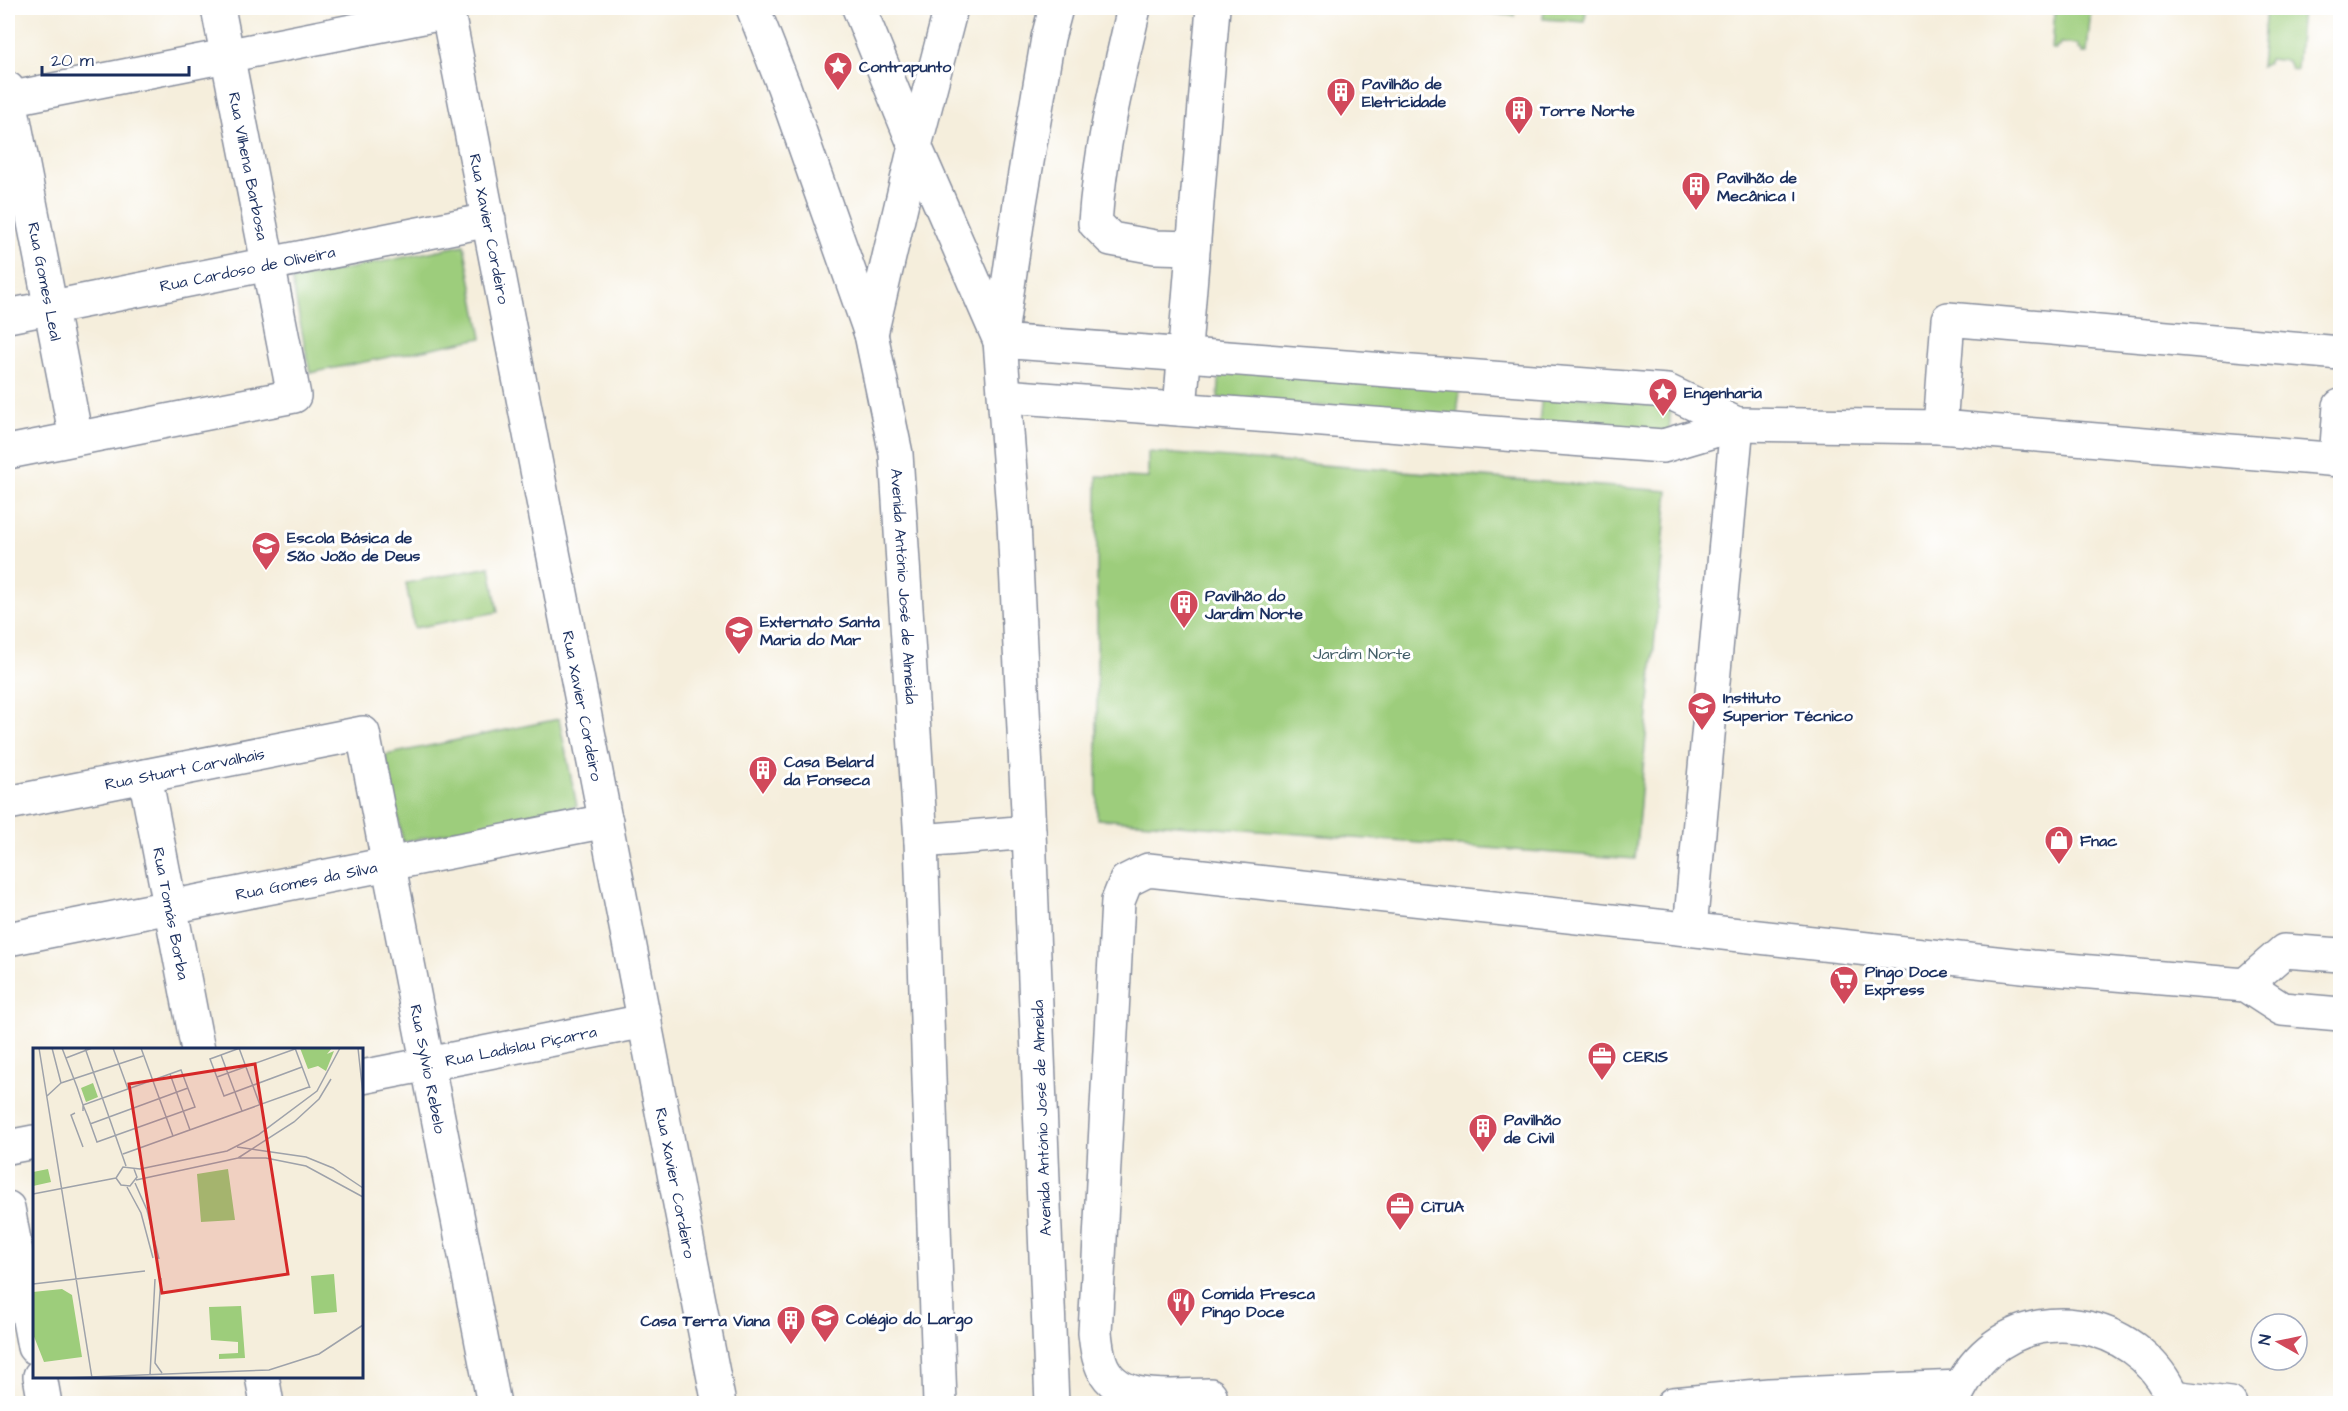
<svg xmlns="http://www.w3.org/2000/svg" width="2348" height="1411" viewBox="0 0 2348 1411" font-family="'Architects Daughter',sans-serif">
<rect width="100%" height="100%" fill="#fff"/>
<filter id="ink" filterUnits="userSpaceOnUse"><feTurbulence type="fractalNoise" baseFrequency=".0167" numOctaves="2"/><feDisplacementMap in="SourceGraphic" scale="12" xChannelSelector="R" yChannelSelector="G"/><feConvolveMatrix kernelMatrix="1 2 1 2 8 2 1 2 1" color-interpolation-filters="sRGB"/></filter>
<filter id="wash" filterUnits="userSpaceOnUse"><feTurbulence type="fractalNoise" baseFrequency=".008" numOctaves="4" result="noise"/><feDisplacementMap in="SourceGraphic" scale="24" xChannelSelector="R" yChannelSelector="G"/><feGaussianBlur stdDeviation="1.35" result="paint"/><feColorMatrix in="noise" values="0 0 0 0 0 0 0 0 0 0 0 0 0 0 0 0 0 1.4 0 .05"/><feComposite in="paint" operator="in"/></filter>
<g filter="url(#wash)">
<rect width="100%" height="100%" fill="#f5eedc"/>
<g fill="#9dcd7b" stroke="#5c7e6c" stroke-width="1.5">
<path d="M1472,8H1515L1514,16L1472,11Z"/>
<path d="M1544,8H1586L1585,22L1543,19Z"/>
<path d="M2055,8H2091L2087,53H2082V50L2078,49L2079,45L2060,43L2059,47H2056V50H2052Z"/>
<path d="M2266,8H2302L2297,70L2291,69L2288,61L2269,59L2268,63L2261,67Z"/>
<path d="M464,245L482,338L310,373L292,280Z"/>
<path d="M1220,369L1460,388L1457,417L1218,398Z"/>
<path d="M1542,394L1671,404L1669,434L1539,423Z"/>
<path d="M1148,452L1668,491L1635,859L1097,819V476L1148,478Z"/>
<path d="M490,567L498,612L414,628L406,583Z"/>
<path d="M559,719L577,806L403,842L385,755Z"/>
</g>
</g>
<g filter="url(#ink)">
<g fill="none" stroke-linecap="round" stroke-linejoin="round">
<g stroke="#888e9d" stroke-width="36">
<g id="minor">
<path id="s1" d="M447,8L719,1404"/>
<path id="s2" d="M753,8L784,87L871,334L896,454L921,841L940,1404"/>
<path d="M859,8L915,146L1000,341"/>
<path d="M1134,8C1118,79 1100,150 1095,223L1111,239L1155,247L1193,248"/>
<path id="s3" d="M8,89L76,438"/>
<path d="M8,99L448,12"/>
<path id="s4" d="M8,316L489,220"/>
<path d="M871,334L915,146L951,8"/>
<path d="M1000,341L1667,391L1737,424"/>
<path d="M1006,396L1663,446L1737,424L1940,427L2340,460"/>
<path d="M1180,409L1213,8"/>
<path d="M1940,427L1948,319L2340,353"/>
<path d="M8,452L294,396L218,8"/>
<path d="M2336,459L2340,406"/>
<path id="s5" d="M145,776L198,1050"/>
<path id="s6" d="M8,803L363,733L494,1404"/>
<path d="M921,841L1029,832"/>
<path d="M1690,929L1737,424"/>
<path id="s7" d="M8,939L606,821"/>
<path d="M2245,985L2284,951L2340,955"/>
<path id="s8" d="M362,1077L645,1021"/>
<path d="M8,1147L34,1142"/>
<path d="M8,1208L34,1347"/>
<path d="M40,1376L45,1404"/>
<path d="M262,1376L267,1404"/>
<path d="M1210,1395C1173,1395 1114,1406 1100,1361C1097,1352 1096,1342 1095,1333L1118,901L1126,881L1148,870L2032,967L2245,985L2282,1009L2340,1014"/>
<path d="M2172,1397L2230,1404"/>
<path d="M1052,1404L1029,832L1014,523L1000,341L1020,203L1048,38L1056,8"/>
<path d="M1673,1404L1769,1395L1960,1387"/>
<path d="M1952,1404C1961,1384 1972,1365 1989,1351C2050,1299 2149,1329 2175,1404"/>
</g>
</g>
<use href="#minor" stroke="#fff" stroke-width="33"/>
</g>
</g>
<defs>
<g id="sight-pin" transform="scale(1.5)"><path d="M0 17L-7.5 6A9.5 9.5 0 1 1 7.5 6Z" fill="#d1495b" stroke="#fff"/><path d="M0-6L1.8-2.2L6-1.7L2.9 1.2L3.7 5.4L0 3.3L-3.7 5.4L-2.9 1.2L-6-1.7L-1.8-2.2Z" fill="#fff"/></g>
<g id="building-pin" transform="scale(1.5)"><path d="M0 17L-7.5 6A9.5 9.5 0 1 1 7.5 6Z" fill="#d1495b" stroke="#fff"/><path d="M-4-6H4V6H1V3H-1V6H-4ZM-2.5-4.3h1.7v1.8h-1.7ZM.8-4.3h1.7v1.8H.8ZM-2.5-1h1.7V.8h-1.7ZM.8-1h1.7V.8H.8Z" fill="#fff"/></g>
<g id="school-pin" transform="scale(1.5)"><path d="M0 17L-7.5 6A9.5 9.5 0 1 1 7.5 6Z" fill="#d1495b" stroke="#fff"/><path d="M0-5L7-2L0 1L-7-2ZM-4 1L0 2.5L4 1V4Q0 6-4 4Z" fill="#fff"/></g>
<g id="university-pin" transform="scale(1.5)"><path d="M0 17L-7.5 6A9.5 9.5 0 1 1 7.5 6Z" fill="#d1495b" stroke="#fff"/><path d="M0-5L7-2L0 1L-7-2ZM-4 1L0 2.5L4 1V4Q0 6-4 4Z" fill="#fff"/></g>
<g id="shop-pin" transform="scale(1.5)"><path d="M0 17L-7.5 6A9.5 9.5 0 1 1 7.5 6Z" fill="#d1495b" stroke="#fff"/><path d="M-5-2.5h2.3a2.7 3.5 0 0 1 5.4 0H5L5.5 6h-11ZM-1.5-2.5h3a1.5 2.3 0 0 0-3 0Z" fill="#fff"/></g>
<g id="supermarket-pin" transform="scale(1.5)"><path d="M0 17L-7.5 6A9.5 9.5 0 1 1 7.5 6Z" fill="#d1495b" stroke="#fff"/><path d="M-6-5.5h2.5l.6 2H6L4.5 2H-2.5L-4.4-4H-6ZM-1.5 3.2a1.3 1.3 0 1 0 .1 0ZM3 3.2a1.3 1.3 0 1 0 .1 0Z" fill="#fff"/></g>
<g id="office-pin" transform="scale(1.5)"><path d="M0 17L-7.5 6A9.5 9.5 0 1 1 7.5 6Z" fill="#d1495b" stroke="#fff"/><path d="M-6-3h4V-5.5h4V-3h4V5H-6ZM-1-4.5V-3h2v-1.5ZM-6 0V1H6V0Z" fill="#fff"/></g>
<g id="restaurant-pin" transform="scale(1.5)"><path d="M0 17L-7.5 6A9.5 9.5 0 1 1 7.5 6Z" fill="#d1495b" stroke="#fff"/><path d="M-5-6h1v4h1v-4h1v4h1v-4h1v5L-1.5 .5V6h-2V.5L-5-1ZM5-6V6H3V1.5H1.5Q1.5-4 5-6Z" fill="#fff"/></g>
</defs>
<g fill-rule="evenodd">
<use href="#sight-pin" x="838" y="66"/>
<use href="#building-pin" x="1341" y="92"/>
<use href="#building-pin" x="1519" y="110"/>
<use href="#building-pin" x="1696" y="186"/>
<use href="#sight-pin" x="1663" y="392"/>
<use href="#school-pin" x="266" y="546"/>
<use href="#building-pin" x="1184" y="604"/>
<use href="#school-pin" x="739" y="630"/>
<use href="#university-pin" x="1702" y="706"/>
<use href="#building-pin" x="763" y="770"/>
<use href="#shop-pin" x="2059" y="840"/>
<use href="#supermarket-pin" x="1844" y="980"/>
<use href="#office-pin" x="1602" y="1056"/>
<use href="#building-pin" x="1483" y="1128"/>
<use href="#office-pin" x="1400" y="1206"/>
<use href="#restaurant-pin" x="1181" y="1302"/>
<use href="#school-pin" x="825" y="1318"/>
<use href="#building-pin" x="791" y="1320"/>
</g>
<g text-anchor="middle" stroke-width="6" stroke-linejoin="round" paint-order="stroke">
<g font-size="16" font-weight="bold" fill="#1b2f5e" stroke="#fff" text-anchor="start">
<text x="859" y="72">Contrapunto</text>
<text x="1362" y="89">Pavilhão de<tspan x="1362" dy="18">Eletricidade</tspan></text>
<text x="1540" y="116">Torre Norte</text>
<text x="1717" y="183">Pavilhão de<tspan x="1717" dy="18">Mecânica I</tspan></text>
<text x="1684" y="398">Engenharia</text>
<text x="287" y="543">Escola Básica de<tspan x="287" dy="18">São João de Deus</tspan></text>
<text x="1205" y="601">Pavilhão do<tspan x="1205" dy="18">Jardim Norte</tspan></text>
<text x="760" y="627">Externato Santa<tspan x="760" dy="18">Maria do Mar</tspan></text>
<text x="1723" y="703">Instituto<tspan x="1723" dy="18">Superior Técnico</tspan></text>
<text x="784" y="767">Casa Belard<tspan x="784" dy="18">da Fonseca</tspan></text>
<text x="2080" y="846">Fnac</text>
<text x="1865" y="977">Pingo Doce<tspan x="1865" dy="18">Express</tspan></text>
<text x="1623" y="1062">CERIS</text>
<text x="1504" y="1125">Pavilhão<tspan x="1504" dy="18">de Civil</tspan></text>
<text x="1421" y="1212">CiTUA</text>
<text x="1202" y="1299">Comida Fresca<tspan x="1202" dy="18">Pingo Doce</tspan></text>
<text x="846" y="1324">Colégio do Largo</text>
<text x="770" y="1326" text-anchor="end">Casa Terra Viana</text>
</g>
<g font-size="16" fill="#1b2f5e" stroke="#fff">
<text transform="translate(249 166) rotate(79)" y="6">Rua Vilhena Barbosa</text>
<text dy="6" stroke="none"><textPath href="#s1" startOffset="225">Rua Xavier Cordeiro</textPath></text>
<text dy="6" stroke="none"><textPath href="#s4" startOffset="244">Rua Cardoso de Oliveira</textPath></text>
<text dy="6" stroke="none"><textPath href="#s3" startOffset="196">Rua Gomes Leal</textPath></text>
<text dy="6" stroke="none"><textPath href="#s2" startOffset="602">Avenida António José de Almeida</textPath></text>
<text dy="6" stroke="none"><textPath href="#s1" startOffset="711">Rua Xavier Cordeiro</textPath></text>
<text dy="6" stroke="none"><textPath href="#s6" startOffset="180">Rua Stuart Carvalhais</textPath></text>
<text dy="6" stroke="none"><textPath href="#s7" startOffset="304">Rua Gomes da Silva</textPath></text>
<text dy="6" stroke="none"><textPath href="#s5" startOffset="140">Rua Tomás Borba</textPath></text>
<text dy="6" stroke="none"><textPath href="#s8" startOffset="162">Rua Ladislau Piçarra</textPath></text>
<text dy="6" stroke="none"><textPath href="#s6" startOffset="704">Rua Sylvio Rebelo</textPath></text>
<text transform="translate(1041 1118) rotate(-92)" y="6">Avenida António José de Almeida</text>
<text dy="6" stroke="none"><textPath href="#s1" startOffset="1197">Rua Xavier Cordeiro</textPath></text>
</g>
<g font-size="16" fill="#425e67" stroke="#fff">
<text x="1362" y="659">Jardim Norte</text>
</g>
</g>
<g transform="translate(33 1048)">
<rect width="330" height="330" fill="#f5eedc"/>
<path d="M267,0H299L294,6L301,3L293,23L285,18L275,21ZM60,35L65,49L53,54L48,40ZM15,121L18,134L0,138V124ZM195,121L202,172L168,174L164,126ZM301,226L304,264L281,266L278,228ZM29,241L39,247L49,309L11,314L0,286V244ZM208,258L212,310L186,311V306L205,305V294L178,292L176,259Z" fill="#9dcd7b"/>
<path fill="none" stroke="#9ea2aa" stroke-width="1.5" d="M6,0L59,330M19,0L28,35M29,0L44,39L50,57L55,69L64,94L162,59L148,22L50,57V63M52,0L93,118M80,0L95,41M108,0L140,88M206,0L227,57M207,0L177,11L191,48L269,19M262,0L277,40M325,0L330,47M188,7L209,63M33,10L59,0M137,26L157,82M184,29L262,1M28,35L110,8M14,48L28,35M42,65L38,67L50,99M57,76L155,40M204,99L273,109L300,120L330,140M90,106L276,39M205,110L261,74L286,51L298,31M83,130L90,119L107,121L194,103L225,87L284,43L307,0M83,130L88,137L97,138L104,129L101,121M103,132L205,110H233L273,118L330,149M102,135L114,162L126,211M94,139L108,165L120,210M0,146L83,130M128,230L122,315L129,325M0,236L112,223M117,327L122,231M31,330L236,322L286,306L330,277"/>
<path fill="#d62828" fill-opacity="0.15" stroke="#d62828" stroke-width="3" d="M222,16L255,226L129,245L96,36Z"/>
<rect width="330" height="330" fill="none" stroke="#1b2f5e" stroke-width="3"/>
</g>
<rect width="2348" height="1411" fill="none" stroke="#fff" stroke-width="30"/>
<g transform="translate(2279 1342) rotate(279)"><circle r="28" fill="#ffffff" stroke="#a4acbf" stroke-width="1.5"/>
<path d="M0-4.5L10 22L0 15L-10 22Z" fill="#d1495b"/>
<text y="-9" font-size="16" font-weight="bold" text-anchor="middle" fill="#1b2f5e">N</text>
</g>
<path d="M42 66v9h147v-9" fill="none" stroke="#1b2f5e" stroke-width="3"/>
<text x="51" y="66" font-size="18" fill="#1b2f5e" stroke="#ffffff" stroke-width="4.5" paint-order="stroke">20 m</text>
</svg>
